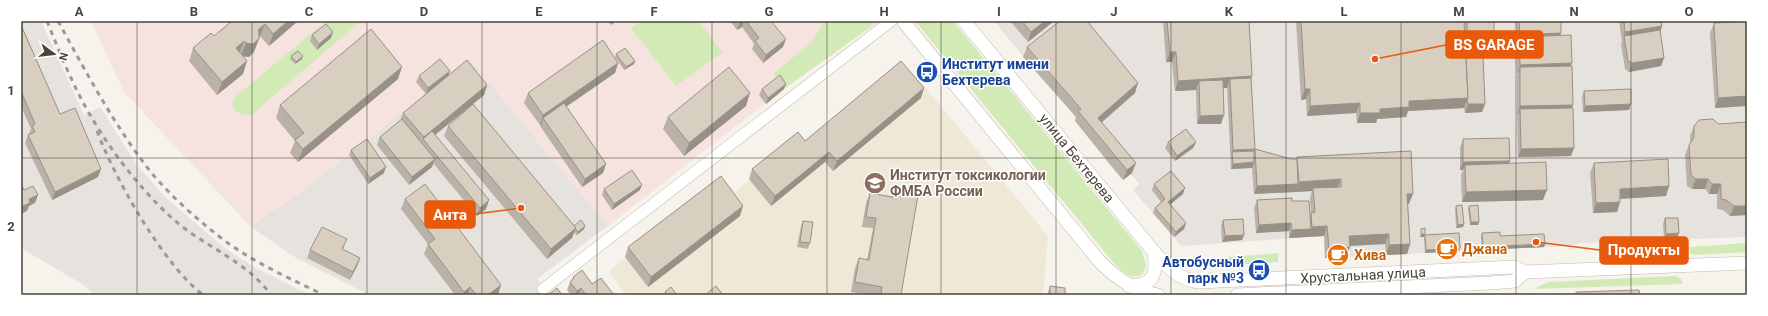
<svg xmlns="http://www.w3.org/2000/svg" width="1768" height="316" viewBox="0 0 1768 316" font-family="Roboto,sans-serif">
<rect width="100%" height="100%" fill="#f6f3ec"/>
<g fill="#e6e2dd">
<path d="M21,21H41L84,115L100,107L137,165L166,198L226,249L256,268L310,295H95L82,284L21,248Z"/>
<path d="M994,21H1747V237L1581,243L1569,246L1325,258L1324,236L1181,246L1133,190L1140,184L1130,174L1123,180L1115,172L1075,121L1077,119L1047,83L1046,84Z"/>
<path d="M470,59L608,226L537,279L551,295H369L291,255L250,226L298,194Z"/>
</g>
<path fill="#efe8d6" d="M921,82L1048,236L1043,295H626L609,271L625,258V257L725,181L735,192L749,180Z"/>
<path fill="#f6e3e0" d="M91,21H874L876,23L784,89L608,226L470,59L298,194L250,226L124,92Z"/>
<g fill="#d2eab5">
<path d="M326,21H361L251,115C242,116 233,112 232,103L235,97Z"/>
<path d="M641,21H698L723,52L676,86L631,28Z"/>
<path d="M824,21H874L876,23L784,89L773,74L813,41Z"/>
<path d="M915,21H953L1142,251L1146,266L1143,274C1131,282 1121,270 1113,262Z"/>
<path d="M1747,243V252L1695,255L1690,254L1689,247Z"/>
<path d="M1278,253V262L1199,267L1188,265L1182,261Z"/>
<path d="M1675,276L1681,279L1683,284L1534,289L1548,282Z"/>
</g>
<g fill="none" stroke-linecap="round" stroke-linejoin="round">
<g stroke="#c2bbae" stroke-width="12">
<path id="minor" d="M543,289L891,21"/>
</g>
<g stroke="#c2bbae" stroke-width="14">
<g id="tertiary">
<path d="M903,21L1100,262C1117,279 1134,290 1158,295"/>
<path d="M964,21L1154,252C1166,266 1179,280 1199,282L1514,267L1525,272L1747,263"/>
<path d="M1129,286C1154,286 1157,274 1154,252"/>
<path d="M1237,295L1491,283L1515,281L1525,272"/>
</g>
</g>
<use href="#minor" stroke="#fff" stroke-width="11"/>
<use href="#tertiary" stroke="#fff" stroke-width="13"/>
<g stroke="#9a9a9a" stroke-width="3" stroke-dasharray="5 5" stroke-linecap="butt">
<path d="M47,21C55,41 63,61 72,80C94,129 133,183 173,219C203,246 247,261 271,295"/>
<path d="M58,21C86,72 114,125 150,171C169,194 192,215 216,234C248,260 287,277 324,295"/>
<path d="M97,131C115,179 163,264 203,295"/>
</g>
</g>
<g fill="#bab2a6">
<path d="M232,21H298L269,46L260,36L259,38L254,52L249,57L243,56V74L217,95L189,61L193,48L214,36Z"/>
<path d="M607,21H616L611,25Z"/>
<path d="M730,21H771L783,47L763,63L752,49L754,44L742,27L737,30Z"/>
<path d="M1010,21H1054L1028,42Z"/>
<path d="M1163,21H1249L1252,76L1251,78L1255,149L1291,159H1297V157L1409,204H1408L1410,244L1407,254L1386,255L1385,244L1350,246L1346,257L1325,258L1324,236L1289,238V231L1256,233L1254,208L1257,200L1292,201L1310,215L1311,213L1310,198L1312,191L1254,194L1252,168L1231,169L1227,88H1223L1221,124H1197L1196,90L1175,91L1172,62H1166Z"/>
<path d="M1296,21H1494L1491,39L1482,40L1485,104L1482,112L1465,113L1464,108L1408,111L1406,117L1377,119L1376,123H1357L1356,113L1307,116L1306,99L1301,100Z"/>
<path d="M1516,21H1561V33L1560,36L1571,66L1573,105L1572,108L1574,148L1571,156L1518,157L1517,117L1518,115H1517V75L1518,73H1517L1516,45L1517,42Z"/>
<path d="M1619,21H1661L1662,26L1660,32L1664,58L1661,66L1629,72L1625,69L1621,44L1622,42Z"/>
<path d="M1747,21V106L1715,108L1710,33L1714,23Z"/>
<path d="M21,25L60,114L101,169L98,177L52,200L25,143L28,135H29V134L31,129L21,106Z"/>
<path d="M312,35L331,38L317,50L310,41Z"/>
<path d="M1027,47L1135,93L1102,122L1132,173L1123,180L1075,121L1076,117L1023,57Z"/>
<path d="M616,54L635,61L634,64L624,70L615,57Z"/>
<path d="M291,56L302,59L295,64L290,59Z"/>
<path d="M618,63L615,73L566,107L606,164L603,173L582,187L540,126L541,125H540L524,103L528,93Z"/>
<path d="M450,71L448,76L487,85L484,95L435,135L486,209L477,216L433,163L432,167L409,185L377,145L380,137L400,121L403,113L439,83L426,94L416,82L419,76Z"/>
<path d="M398,79L298,162L290,153L295,141L276,118L280,105Z"/>
<path d="M762,89H784L766,104L759,95Z"/>
<path d="M1584,91L1629,110L1583,112L1582,97Z"/>
<path d="M921,98L833,171L825,162L771,206L749,179L752,169L805,141Z"/>
<path d="M746,106L684,156L663,129L668,117Z"/>
<path d="M1718,124L1747,215L1730,216L1723,210L1717,209V194H1709L1705,189H1692L1687,186L1685,155L1689,145L1690,143V136L1694,126Z"/>
<path d="M448,126L574,226H585L584,229L577,235L574,232L572,238L547,259L444,136Z"/>
<path d="M1463,139L1509,163L1543,200L1462,202L1461,175L1463,170H1460V148Z"/>
<path d="M1168,142H1196L1193,148L1175,161L1165,148Z"/>
<path d="M351,150L384,173L368,184L349,155Z"/>
<path d="M1594,163L1669,186L1666,196L1620,199V202L1617,212L1593,213L1590,173Z"/>
<path d="M1154,184L1183,194L1170,204L1186,223L1184,229L1174,237L1153,213L1155,208L1161,202L1152,190Z"/>
<path d="M604,189L640,190L612,210L602,195Z"/>
<path d="M898,192L901,295H868L851,292L855,268L859,258L867,260L873,228L862,227L866,203L870,193L896,197Z"/>
<path d="M405,199L498,295H455L424,254L428,244L401,209Z"/>
<path d="M1456,206L1464,224L1463,227L1456,228L1455,209Z"/>
<path d="M1469,206L1479,222L1478,225H1470L1468,209Z"/>
<path d="M740,216L648,287L625,257L628,247Z"/>
<path d="M1665,218L1677,239H1664L1663,224Z"/>
<path d="M1223,220L1244,235L1242,240L1222,242L1221,226Z"/>
<path d="M803,221L810,243L808,249L797,247L801,226Z"/>
<path d="M1482,233L1500,236L1545,244L1544,247L1482,250L1481,236Z"/>
<path d="M1425,235L1459,251L1425,253L1424,238Z"/>
<path d="M344,247L343,249L360,258L357,266L350,280L307,258L310,250Z"/>
<path d="M573,277L592,284L614,295H571L567,290L570,282L572,281Z"/>
<path d="M1050,286L1065,295H1048V292Z"/>
<path d="M665,292L677,295H664Z"/>
</g>
<g fill="#979187">
<path d="M288,21H298L269,46L273,34Z"/>
<path d="M613,21H616L611,25Z"/>
<path d="M742,21H744L742,27L737,30L740,22Z"/>
<path d="M1045,21H1054L1028,42L1031,32Z"/>
<path d="M265,24L260,36L253,43L258,30Z"/>
<path d="M1662,26L1659,36H1624L1625,32Z"/>
<path d="M1494,31L1491,39L1479,40L1482,32Z"/>
<path d="M333,32L331,38L317,50L319,44Z"/>
<path d="M1561,33L1558,41L1519,37L1520,35Z"/>
<path d="M259,39L254,52L249,57L241,56L246,43Z"/>
<path d="M786,39L783,47L763,63L766,55Z"/>
<path d="M244,41L239,54L236,48Z"/>
<path d="M1170,52H1176L1172,62H1166Z"/>
<path d="M303,56L302,59L295,64L296,62Z"/>
<path d="M1664,58L1661,66L1629,72L1632,63Z"/>
<path d="M247,61L243,74L217,95L222,82Z"/>
<path d="M635,61L634,64L624,70L626,67Z"/>
<path d="M618,63L615,73L545,121L543,118L541,125H540L543,115Z"/>
<path d="M1572,63L1569,71L1520,67L1518,73H1517L1520,65Z"/>
<path d="M402,67L398,79L298,162L303,149Z"/>
<path d="M450,71L448,76L426,94L428,88Z"/>
<path d="M1252,76L1248,87L1230,79L1227,88L1199,89V81L1196,90L1175,91L1178,81Z"/>
<path d="M1138,83L1135,93L1095,128L1098,118Z"/>
<path d="M786,84L784,89L766,104L768,98Z"/>
<path d="M487,85L484,95L426,142L423,139L424,137Z"/>
<path d="M924,88L921,98L833,171L837,161Z"/>
<path d="M1305,89H1310L1306,99L1301,100Z"/>
<path d="M750,93L746,106L684,156L689,143Z"/>
<path d="M1747,96V106L1715,108L1718,98Z"/>
<path d="M1468,98L1464,108L1408,111L1406,117L1377,119L1376,123H1357L1360,113L1409,101Z"/>
<path d="M1360,103L1356,113L1307,116L1310,106Z"/>
<path d="M1468,104H1485L1482,112L1465,113Z"/>
<path d="M1631,104L1629,110L1583,112L1585,106Z"/>
<path d="M1573,105L1570,113L1520,109L1518,115H1517L1520,106Z"/>
<path d="M1224,115L1221,124H1197L1200,116Z"/>
<path d="M1196,142L1193,148L1175,161L1177,156Z"/>
<path d="M1574,148L1571,156L1518,157L1521,149Z"/>
<path d="M1255,149L1252,157L1232,152L1233,150Z"/>
<path d="M829,152L825,162L771,206L775,196Z"/>
<path d="M435,159L432,167L409,185L412,177Z"/>
<path d="M1510,161L1507,169L1465,165L1463,170H1460L1463,162Z"/>
<path d="M1254,162L1252,168L1231,169L1233,164Z"/>
<path d="M1136,163L1132,173L1123,180L1127,170Z"/>
<path d="M606,164L603,173L582,187L585,179Z"/>
<path d="M386,167L384,173L368,184L370,178Z"/>
<path d="M101,169L98,177L52,200L55,192Z"/>
<path d="M1341,179L1337,189L1313,188L1312,191L1295,192L1299,182Z"/>
<path d="M1696,179H1708L1705,189H1692Z"/>
<path d="M1298,184L1295,192L1254,194L1257,186Z"/>
<path d="M1712,184H1721L1717,194H1709Z"/>
<path d="M642,185L640,190L612,210L614,204Z"/>
<path d="M1669,186L1666,196L1616,199L1620,189Z"/>
<path d="M1185,188L1183,194L1166,208L1168,202Z"/>
<path d="M1547,190L1543,200L1462,202L1466,192Z"/>
<path d="M1407,194H1413L1409,204H1404Z"/>
<path d="M38,195L35,203L29,206L27,211L21,214V207L29,199Z"/>
<path d="M489,200L486,209L477,216L480,208Z"/>
<path d="M1620,202L1617,212L1593,213L1596,203Z"/>
<path d="M743,206L740,216L648,287L651,277Z"/>
<path d="M1734,206H1747V215L1730,216Z"/>
<path d="M1471,222H1479L1478,225H1470Z"/>
<path d="M1186,223L1184,229L1174,237L1176,232Z"/>
<path d="M1291,223L1289,231L1256,233L1259,225Z"/>
<path d="M1464,224L1463,227L1456,228L1458,225Z"/>
<path d="M585,226L584,229L577,235L578,232Z"/>
<path d="M1327,226L1324,236L1289,238L1292,230L1311,229L1312,227Z"/>
<path d="M576,228L572,238L547,259L551,249Z"/>
<path d="M1679,233L1677,239H1664L1666,234Z"/>
<path d="M1389,234L1385,244L1346,246L1349,236Z"/>
<path d="M1421,234H1425L1424,237H1420Z"/>
<path d="M1244,235L1242,240L1222,242L1225,236Z"/>
<path d="M1410,244L1407,254L1386,255L1389,245Z"/>
<path d="M1545,244L1544,247L1482,250L1483,247Z"/>
<path d="M1350,247L1346,257L1325,258L1329,248Z"/>
<path d="M1460,248L1459,251L1425,253L1426,250Z"/>
<path d="M360,258L357,266L350,280L353,272Z"/>
<path d="M501,285L498,295H488Z"/>
<path d="M470,287L468,295H463L464,292Z"/>
<path d="M581,288L578,295H575L577,291Z"/>
</g>
<g fill="#d8cfc1" stroke="#979187">
<path d="M232,21H288L273,34L265,24L258,30L259,32V39L253,44L246,43L244,41L236,48L247,61L222,82L193,48L211,33L214,36Z"/>
<path d="M746,21H771L786,39L766,55L755,41L759,38Z"/>
<path d="M1022,21H1045L1031,32Z"/>
<path d="M1060,21H1087L1138,83L1098,118L1136,163L1127,170L1078,111L1081,109L1027,47Z"/>
<path d="M1167,21H1249L1252,76L1178,81L1176,52H1170Z"/>
<path d="M1301,21H1464L1468,98L1409,101V107L1380,109V113H1360V103L1310,106V89H1305Z"/>
<path d="M1467,21H1494V31L1482,32L1485,104H1468L1467,100L1468,98L1465,33L1467,32Z"/>
<path d="M1519,21H1561V33L1520,35Z"/>
<path d="M1624,21H1661L1662,26L1625,32Z"/>
<path d="M1747,21V96L1718,98L1714,23Z"/>
<path d="M326,24L333,32L319,44L312,35Z"/>
<path d="M21,25L60,114L75,108L101,169L55,192L28,135L35,132L32,126L35,124L21,91Z"/>
<path d="M371,29L402,67L303,149L295,140L304,133L280,105Z"/>
<path d="M1660,30L1664,58L1632,63L1628,61L1624,36Z"/>
<path d="M1571,35L1572,63L1520,65L1519,37Z"/>
<path d="M603,40L618,63L543,115L528,93Z"/>
<path d="M625,48L635,61L626,67L616,54Z"/>
<path d="M298,51L303,56L296,62L291,56Z"/>
<path d="M440,59L450,71L428,88L419,76Z"/>
<path d="M467,60L487,85L424,137L403,113Z"/>
<path d="M901,61L924,88L837,161L829,152L775,196L752,169L798,132L805,141Z"/>
<path d="M1572,66L1573,105L1520,106V67Z"/>
<path d="M729,67L750,93L689,143L668,117Z"/>
<path d="M780,75L786,84L768,98L762,89Z"/>
<path d="M1251,78L1255,149L1233,150L1230,79Z"/>
<path d="M1223,80L1224,115L1200,116L1199,81Z"/>
<path d="M1631,89V104L1585,106L1584,91Z"/>
<path d="M564,103L606,164L585,179L543,118Z"/>
<path d="M473,104L576,228L551,249L448,126Z"/>
<path d="M1573,108L1574,148L1521,149L1520,109Z"/>
<path d="M402,119L435,159L412,177L380,137Z"/>
<path d="M1713,119L1718,124L1747,122V206H1734L1726,200L1721,199V184H1712L1708,179H1696L1691,175L1689,145L1694,137V126L1699,120Z"/>
<path d="M1186,129L1196,142L1177,156L1168,142Z"/>
<path d="M432,131L489,200L480,208L423,139Z"/>
<path d="M1509,138L1510,161L1463,162V139Z"/>
<path d="M367,139L386,167L370,178L351,150Z"/>
<path d="M1255,149L1291,159H1297L1298,184L1257,186Z"/>
<path d="M1254,151V162L1233,164L1232,152Z"/>
<path d="M1411,151L1413,194H1407L1410,244L1389,245V234L1349,236L1350,247L1329,248L1327,226L1312,227L1311,213L1315,212L1313,188L1341,187V179L1299,182L1297,157Z"/>
<path d="M1668,159L1669,186L1620,189V202L1596,203L1594,163Z"/>
<path d="M1546,162L1547,190L1466,192L1465,165Z"/>
<path d="M632,170L642,185L614,204L604,189Z"/>
<path d="M1171,171L1185,188L1168,202L1186,223L1176,232L1155,208L1165,199L1154,184Z"/>
<path d="M721,176L743,206L651,277L628,247Z"/>
<path d="M21,184L24,190L33,186L38,195L29,199L30,203L21,207Z"/>
<path d="M425,184L501,285L488,295H476L470,287L464,292L428,244L435,239L405,199Z"/>
<path d="M903,188L914,190L918,195L901,295H883L881,293L882,287L855,282L859,258L869,260L876,218L866,217L870,193L897,198L898,192Z"/>
<path d="M1292,198V201H1309L1311,229L1292,230L1291,223L1259,225L1257,200Z"/>
<path d="M1462,205L1464,224L1458,225L1456,206Z"/>
<path d="M1478,205L1479,222H1471L1469,206Z"/>
<path d="M1665,218H1678L1679,233L1666,234Z"/>
<path d="M1243,219L1244,235L1225,236L1223,220Z"/>
<path d="M581,220L585,226L578,232L575,228H576L574,226Z"/>
<path d="M803,221L813,222L810,243L800,242Z"/>
<path d="M322,227L347,239L342,249L360,258L353,272L310,250Z"/>
<path d="M1425,228V234H1421V229Z"/>
<path d="M1500,232V236L1544,234L1545,244L1483,247L1482,233Z"/>
<path d="M1459,233L1460,248L1426,250L1425,235Z"/>
<path d="M582,270L592,284L601,278L614,295H586L581,288L577,291L570,282L574,278L573,277Z"/>
<path d="M716,286L723,295H705Z"/>
<path d="M1050,286L1065,288V295H1050Z"/>
<path d="M671,287L677,295H668L665,292Z"/>
<path d="M557,288L562,295H548Z"/>
<path d="M1639,290L1640,295H1576V292Z"/>
</g>
<path fill="none" stroke="#4b4439" stroke-width="1" stroke-opacity="0.55" d="M137,21V295M252,21V295M367,21V295M482,21V295M597,21V295M712,21V295M827,21V295M941,21V295M1056,21V295M1171,21V295M1286,21V295M1401,21V295M1516,21V295M1631,21V295M21,158H1747"/>
<defs>
<g id="bus-disc" transform="scale(1.15)"><circle r="9.5" fill="#1a4fb4" stroke="#fff"/><path d="M-5-6H5V4H4V6H2V4H-2V6H-4V4H-5ZM-3.5-4V0h7V-4ZM-3.5 1.2v1.5H-2V1.2ZM2 1.2v1.5H3.5V1.2Z" fill="#fff"/></g>
<g id="university-disc" transform="scale(1.15)"><circle r="9.5" fill="#8d6e63" stroke="#fff"/><path d="M0-5L7-2L0 1L-7-2ZM-4 1L0 2.5L4 1V4Q0 6-4 4Z" fill="#fff"/></g>
<g id="cafe-disc" transform="scale(1.15)"><circle r="9.5" fill="#e8710a" stroke="#fff"/><path d="M-5.5-4.5H6V0H3Q3 3.5 0 3.5H-2.5Q-5.5 3.5-5.5 0ZM3-3.2v2h1.7v-2ZM-6 4.5H4V6H-6Z" fill="#fff"/></g>
</defs>
<g fill-rule="evenodd">
<use href="#bus-disc" x="927" y="72"/>
<use href="#university-disc" x="875" y="183"/>
<use href="#cafe-disc" x="1447" y="249"/>
<use href="#cafe-disc" x="1338" y="255"/>
<use href="#bus-disc" x="1259" y="270"/>
</g>
<g text-anchor="middle" stroke-width="3" stroke-linejoin="round" paint-order="stroke">
<g font-size="14" font-weight="bold" fill="#164399" stroke="#fff" text-anchor="start">
<text x="942" y="69">Институт имени<tspan x="942" dy="16">Бехтерева</tspan></text>
<text x="1244" y="267" text-anchor="end">Автобусный<tspan x="1244" dy="16">парк №3</tspan></text>
</g>
<g font-size="14" fill="#4b4439" stroke="#fff">
<text transform="translate(1077 158) rotate(51)" y="5">улица Бехтерева</text>
<text transform="translate(1363 275) rotate(-3)" y="5">Хрустальная улица</text>
</g>
<g font-size="14" font-weight="bold" fill="#785e54" stroke="#fff" text-anchor="start">
<text x="890" y="180">Институт токсикологии<tspan x="890" dy="16">ФМБА России</tspan></text>
</g>
<g font-size="14" font-weight="bold" fill="#c56008" stroke="#fff" text-anchor="start">
<text x="1462" y="254">Джана</text>
<text x="1354" y="260">Хива</text>
</g>
</g>
<path fill="none" stroke="#e8590c" stroke-width="1.5" d="M1375 59L1446 45M521 208L475 214M1536 242L1600 250"/>
<g fill="#e8590c" stroke="#fff" stroke-width="1.5">
<circle cx="1375" cy="59" r="4"/>
<circle cx="521" cy="208" r="4"/>
<circle cx="1536" cy="242" r="4"/>
</g>
<g fill="#e8590c" stroke="#e8590c" stroke-width="1.5">
<rect x="1446" y="31" width="97" height="27" rx="4"/>
<rect x="425" y="201" width="50" height="27" rx="4"/>
<rect x="1600" y="237" width="88" height="27" rx="4"/>
</g>
<g font-size="15" text-anchor="middle" font-weight="bold" fill="#fff">
<text x="1494" y="50">BS GARAGE</text>
<text x="450" y="220">Анта</text>
<text x="1644" y="255">Продукты</text>
</g>
<rect width="1768" height="316" fill="none" stroke="#ffffff" stroke-width="44"/>
<g transform="translate(54 54) rotate(105)" stroke="#ffffff" stroke-width="3" paint-order="stroke">
<path d="M0-3L7 15L0 10L-7 15Z" fill="#4b4439"/>
<text y="-6" font-size="11" font-weight="bold" text-anchor="middle" fill="#4b4439">N</text>
</g>
<rect x="22" y="22" width="1724" height="272" fill="none" stroke="#4b4439" stroke-width="1.5"/>
<g font-size="13" text-anchor="middle" font-weight="bold" fill="#4b4439">
<text x="79" y="16">A</text>
<text x="194" y="16">B</text>
<text x="309" y="16">C</text>
<text x="424" y="16">D</text>
<text x="539" y="16">E</text>
<text x="654" y="16">F</text>
<text x="769" y="16">G</text>
<text x="884" y="16">H</text>
<text x="999" y="16">I</text>
<text x="1114" y="16">J</text>
<text x="1229" y="16">K</text>
<text x="1344" y="16">L</text>
<text x="1459" y="16">M</text>
<text x="1574" y="16">N</text>
<text x="1689" y="16">O</text>
<text x="11" y="95">1</text>
<text x="11" y="231">2</text>
</g>
</svg>
